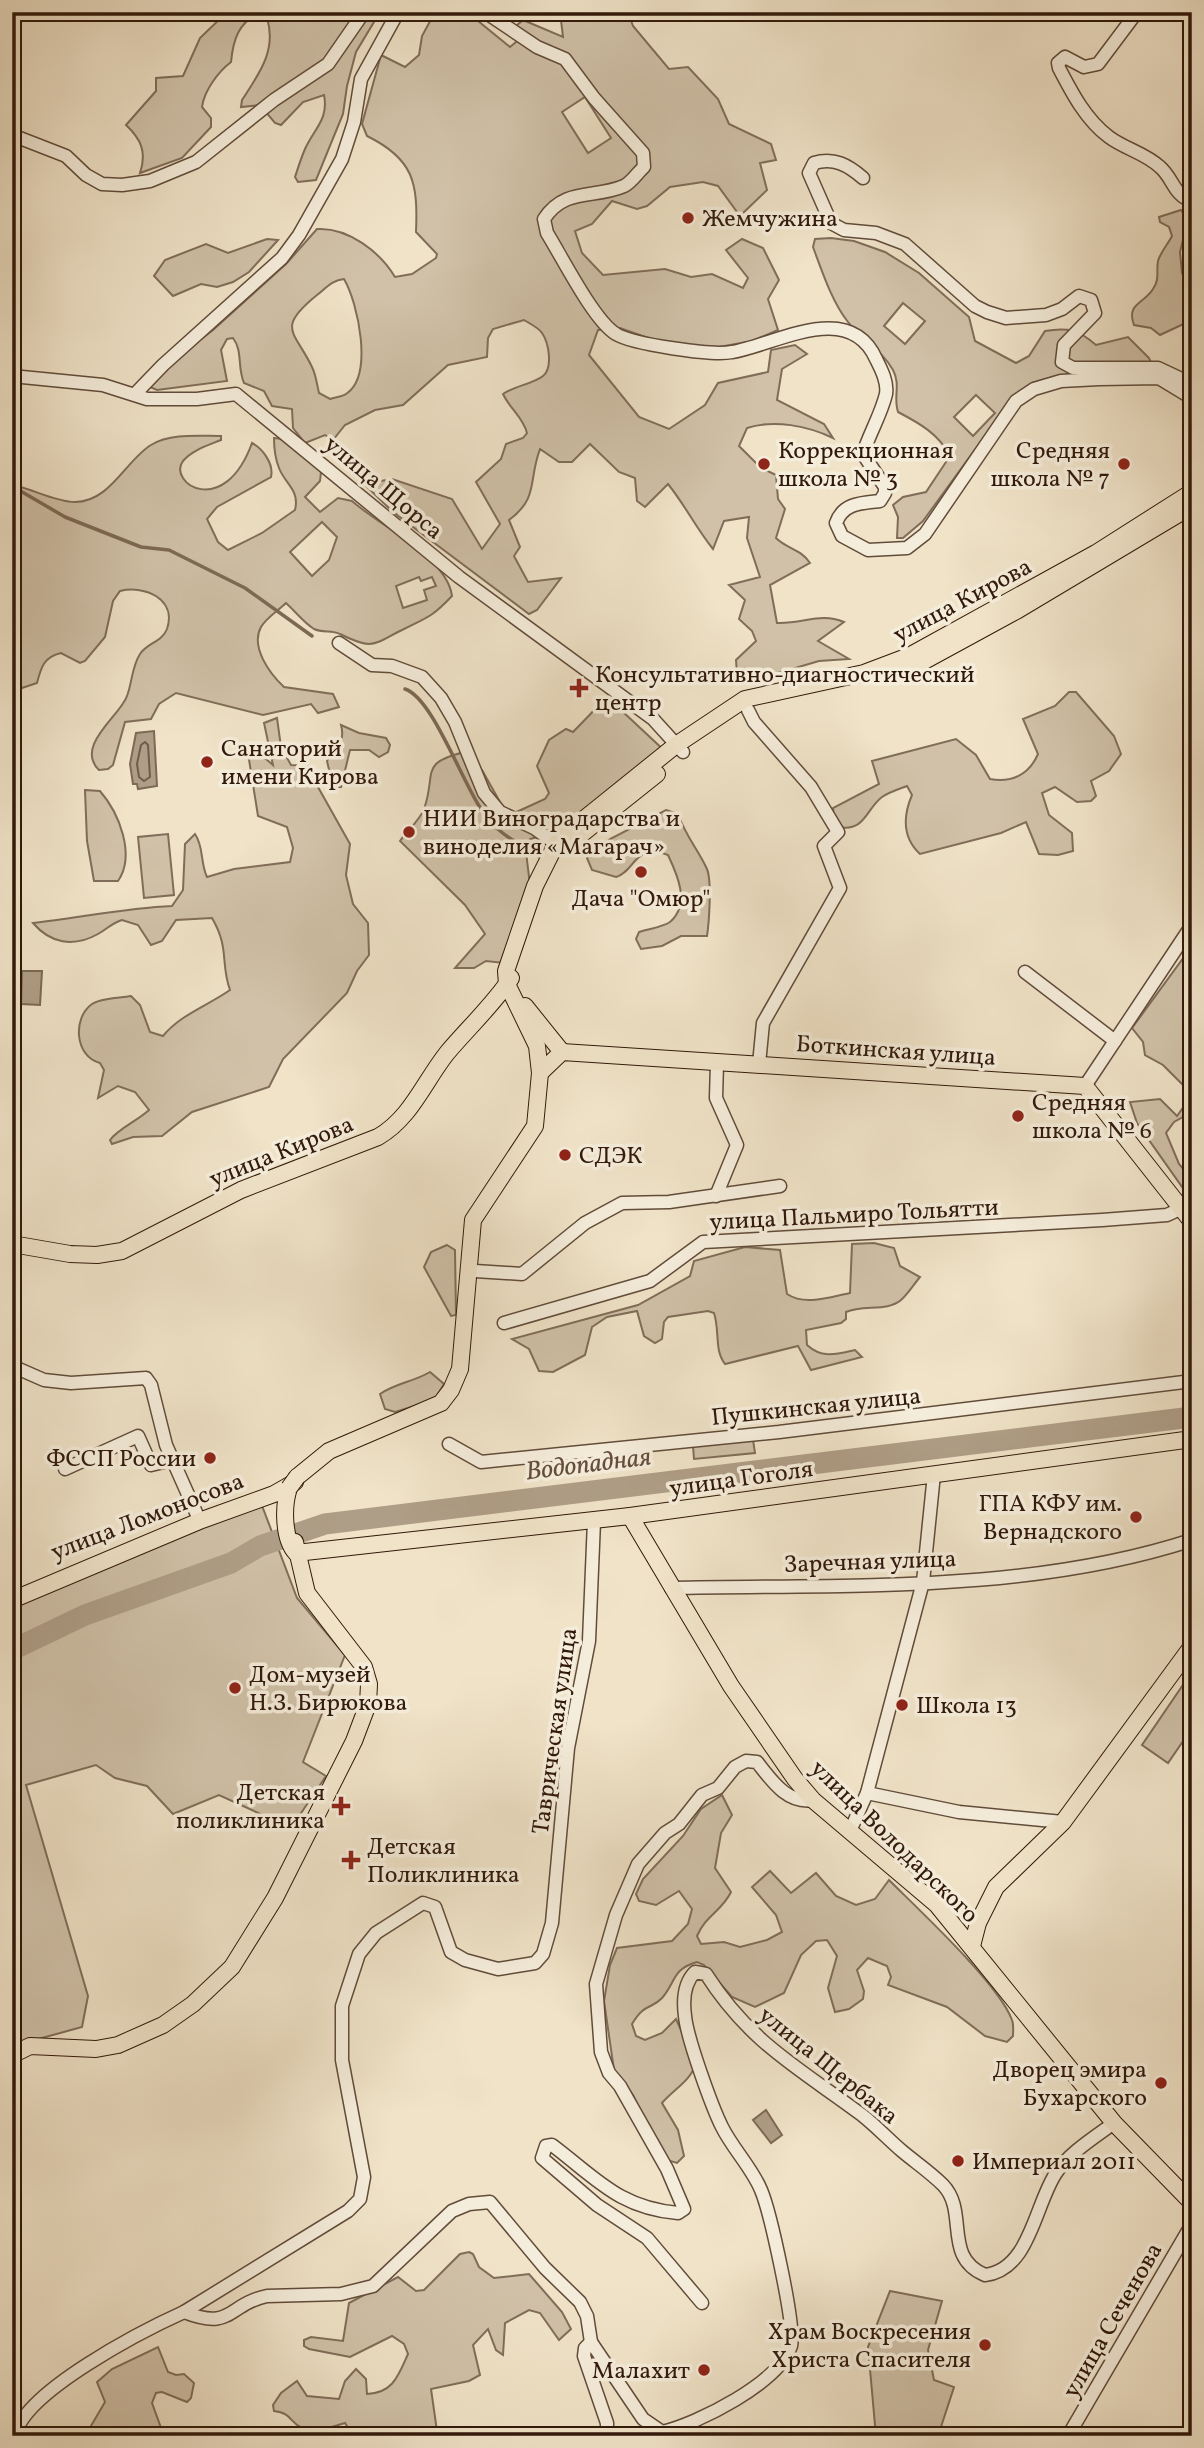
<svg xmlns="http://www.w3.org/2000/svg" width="1204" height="2448" viewBox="0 0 1204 2448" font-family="Vollkorn,serif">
<rect width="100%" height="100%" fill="#f0e3c8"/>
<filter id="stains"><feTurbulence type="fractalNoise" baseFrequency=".00286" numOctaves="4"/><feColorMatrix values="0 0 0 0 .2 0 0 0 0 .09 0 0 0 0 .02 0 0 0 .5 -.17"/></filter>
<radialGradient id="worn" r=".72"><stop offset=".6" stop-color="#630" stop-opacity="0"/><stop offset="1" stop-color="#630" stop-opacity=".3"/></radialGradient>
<g fill="#d0c1a8" stroke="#806d59" stroke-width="2" fill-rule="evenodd">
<path d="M227,12H380L356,52L347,86L343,114L316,180L298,182L295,177C298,168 301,158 305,149C314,129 329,119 324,95L303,102L281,125L275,123L260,105L241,107L242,100C259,74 277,50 267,18L260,13C238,22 233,41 231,62C218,72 204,91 202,107L211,118V127L182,158L140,173C147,152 141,139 126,125L156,91V78L183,76L200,38Z"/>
<path d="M435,12H467L510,47L522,37L516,26L523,20L563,37L560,12H628L633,26L669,69L688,67L718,99L729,124L771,144L776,160L760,163L767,190L740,216L718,186L703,182L670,187L647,206L637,209L612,201L592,224L575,231L582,253L603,275L665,269L691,277L712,274L743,288L748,278L726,250L742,239L763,248L779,280L768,299L778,330L752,341L708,349L671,346L620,328L598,330L589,355L639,417L669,429L705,405L718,383L768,372L771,350L795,345L807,354L782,369L777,400L824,424L833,438C808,426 774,419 747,428L739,446L761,468L776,475L778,499L785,509L776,538C787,549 801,549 810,563L770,585L777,623C804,624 820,612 844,622L818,641L849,659L819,661L751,681L737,675L736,660L756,641L752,631L739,619L745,600L729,585L760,577L747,538L749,517L724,521L713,549C696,528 685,505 668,484L645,507L637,501L635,478L619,472L590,444L572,462H559L540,449C528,481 539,498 509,520L520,547L514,556L528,582L561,578L537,610L529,614L393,512L364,484L392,479L452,499L482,549L500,524L476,482L501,459L506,444L523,438L527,433C523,417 510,409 503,394C514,386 533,384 543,376C553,368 549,343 542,333C539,328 529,323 524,320L493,329L488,338L487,357L448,365L403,405L375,410L345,425L333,440L325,435L305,443L293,428L292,409L272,406L264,391L244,383C237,367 243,351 233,338L227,339L221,350L227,381L157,390L150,387L165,367L213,330L286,264L317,229C348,227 380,252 395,277L412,274L436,258L437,254L416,232C418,183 414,159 367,136L362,124L381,55L405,67L419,55L422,36ZM585,97L611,138L588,153L562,112ZM344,279C358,303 374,376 346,394C342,397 335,397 330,399L319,393C317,385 316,375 312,367C295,331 275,329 317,295C326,288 332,280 344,279Z"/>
<path d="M1181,210L1188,219L1180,252L1182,273L1192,290V320L1160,335L1151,328L1134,325C1126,303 1144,304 1153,289C1160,279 1156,272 1158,261C1160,253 1168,244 1172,236L1169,227L1160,222L1159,217Z"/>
<path d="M831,238L854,241L885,252L919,273L969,317L975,341L1016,363L1029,356L1045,331C1068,327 1079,330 1096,345L1128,337L1149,358L1152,365L1056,376L1032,383L985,436L923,521L903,538H897L898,517L893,505L903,497L926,492L950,456C939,434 919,423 898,412C893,397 901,385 893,370C881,349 862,340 848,322C832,302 822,271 813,247L815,239ZM903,303L925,321L905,344L884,326ZM976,395L995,413L973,436L954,417Z"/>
<path d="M267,239L278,240L249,272L233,282L217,287L201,284L173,296L154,276L165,260L206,244L228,253Z"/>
<path d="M221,436V440C209,445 192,450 183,461C167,483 224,520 252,443C263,449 274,464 271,477L217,507L207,519L218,542L228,550L262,533L295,510C300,490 285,484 279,468C275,458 274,449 274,438C295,439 308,457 321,472L320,481L305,497L320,512L338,498L352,501C381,527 447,557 452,596C432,617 428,617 404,629C373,644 374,651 340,634C333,630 322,633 314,629C304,623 295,611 286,603C279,610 266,618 261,627C250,647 270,674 284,687L333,694L339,707L318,713L311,704L263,715L176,693L159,704L151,719L125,722L113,765L108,769L99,770C74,746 121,715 127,696C132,683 132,666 140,654C147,643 162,642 167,629C177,599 145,585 120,591L113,601L105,637L85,661L80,663L61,653C44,657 41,667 37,683L22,688L12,672L21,605L12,576V475L17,486C34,490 57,502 75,502C110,502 126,460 151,445C170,433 199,436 221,436ZM322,522L337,537L329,560L312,576L290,552ZM419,577L421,581L432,577L436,586L424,590L427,600L403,608L396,586Z"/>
<path d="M1069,692H1076L1114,736L1121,754L1109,771L1091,781L1096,796L1091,801L1077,802L1055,787L1042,793L1049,815L1072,833L1073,851L1058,855L1039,854L1026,822L1001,833L920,854C902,837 903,816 912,795L907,786C899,789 889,792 882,797C866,809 865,832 839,827L834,819L833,808L879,784L872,761L956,739L976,755L990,779C1011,783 1029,775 1038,754L1023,719L1055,706Z"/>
<path d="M607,697L668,754L555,832L530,839L526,852L530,885L504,963L486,961L474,968H455L485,934L465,905L400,841C407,831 420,820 424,809C437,773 418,763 465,752L482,770L504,809L512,814L545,799L549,793L537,766L549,740L566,729L573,732Z"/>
<path d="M277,718L281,747L291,765L311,766L318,787L350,844L346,875L353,904L368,923L369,955L357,971L347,993L283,1059L269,1087L192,1112L162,1136L133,1137L112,1144L110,1140C118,1129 137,1121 149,1110L135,1092L118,1086L98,1098L104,1070L100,1063C75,1057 72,1018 92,1004C100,998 120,998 131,996L140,1005L150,1032L163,1036C180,1015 207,1006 230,990C220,962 230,949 212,918L176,920L162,941L151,945L138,925L122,920C112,923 107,929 98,934C73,948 50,943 33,923C79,918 125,908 172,906L183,890L185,844L195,834C204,847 200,862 207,877L234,869L290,862L293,848L287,827L258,816L247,747H252L273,765L264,723Z"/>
<path d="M341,725L359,733L386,738L390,745L388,752L379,757L369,750H350L341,787H333L327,761C335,746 346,743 341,725Z"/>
<path d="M85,790L100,791C119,813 136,855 118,881H94L87,841Z"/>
<path d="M666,810L678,814C686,837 698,849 707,869C712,881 709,923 707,936H681L662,946L641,949L636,939L639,932C648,929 663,927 670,922C691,904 677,874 668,855C634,842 636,871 616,877L592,870L587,858L610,839Z"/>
<path d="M168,834L174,895L144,898L138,837Z"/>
<path d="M1192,946V1094L1163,1065L1145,1055L1143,1042L1132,1028Z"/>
<path d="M1192,1095V1112L1174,1122L1166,1133L1179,1164L1192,1179V1201L1137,1123L1130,1102L1160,1099L1177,1116Z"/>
<path d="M874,1243L894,1248L900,1266L920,1277C914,1284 908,1294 901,1300C887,1312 863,1304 846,1312V1319L841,1323L806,1330L807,1345C822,1359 837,1354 855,1350L862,1357L811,1370L798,1346L725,1364C714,1350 720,1331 714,1313L708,1311L668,1317L664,1322L662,1339L655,1343L644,1336L637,1311L607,1317L592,1327L585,1355L553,1372L539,1371L529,1349L512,1339L638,1305L690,1276L694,1261L745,1247L780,1250L787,1294C805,1306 830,1297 850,1293L852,1244Z"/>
<path d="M447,1245L455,1250L456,1315L451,1316L424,1267L431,1252Z"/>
<path d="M430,1372L444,1384L434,1400L395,1412L385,1409L380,1394C396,1383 413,1382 430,1372Z"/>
<path d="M753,1440L755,1453L694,1459L693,1446Z"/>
<path d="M261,1503L297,1598L345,1655L303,1762L326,1776L291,1828L219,1795L173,1814L147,1786L115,1778L96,1765L26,1785L88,1996L82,2027L20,2044L12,2050V1594Z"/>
<path d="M1189,1676L1192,1728L1168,1763L1142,1745Z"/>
<path d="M722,1795L732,1815L721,1833L715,1868L731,1892C722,1911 706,1915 697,1936L701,1944L724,1942L740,1947L767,1940L782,1932L776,1915L752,1887L770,1871L791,1893L816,1873L836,1896L856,1905L875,1899L889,1880C919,1910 999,1984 1012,2020C1014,2025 1013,2032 1013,2036L1007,2042L985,2036L947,2007L888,1985L891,1977L887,1966L868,1958L857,1970L864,1991L863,1999L849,2009L835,2012L828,1988L837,1956L827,1940L816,1941L801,1955L784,1993L755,2007L732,1997L704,1965L697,1962C672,1969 676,1982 662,1998C651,2010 645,2002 632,2024L636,2036L645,2040L662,2033L676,2019L696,2063C691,2081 674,2089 662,2103L678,2130L684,2156L677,2163L663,2159L633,2095L614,2070L604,2001L610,1965L617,1948L672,1941L688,1924L692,1909L679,1891L656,1905L639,1901L636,1894L643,1879L683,1836L701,1809Z"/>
<path d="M469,2252L473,2254L479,2267L494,2278L529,2274L562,2312L571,2329L559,2340L540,2313L529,2310L505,2323L503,2355L496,2350L488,2329L473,2345L480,2375L469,2381L431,2389L437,2431L434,2436H415L405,2430L396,2436H353L345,2423C333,2426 314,2435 302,2428C289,2422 292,2413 274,2411L273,2405L281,2393L297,2381L307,2396L339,2399L345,2381L356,2369L366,2379L367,2394C393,2393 398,2376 408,2354L404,2344L392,2336L350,2357L309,2349L304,2346V2340L311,2337L343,2341L349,2303L398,2277L416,2291L424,2290L460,2254Z"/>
<path d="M890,2291L942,2301L928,2350L934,2380L954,2387L938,2436H876L868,2347Z"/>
<path d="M158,2347L168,2372L176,2375L184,2374L194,2383L191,2398L187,2402L162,2392L156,2393L152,2403L164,2436H77L88,2431L105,2402L97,2382L112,2369Z"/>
</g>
<g fill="#af9e87" stroke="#7d6955" stroke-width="2">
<path d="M154,731L157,786L138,789L137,784H133L130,764L136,733Z"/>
<path d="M22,971H42L40,1005L21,1004Z"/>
<path d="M766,2110L782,2135L771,2143L753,2120Z"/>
</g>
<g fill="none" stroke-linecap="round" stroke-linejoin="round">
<path stroke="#705c48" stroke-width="2" d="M145,742L148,745L150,777L144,781L139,777L137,764L141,745Z"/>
<g stroke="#7d6955" stroke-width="3.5">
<path d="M12,486L65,517L141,547L169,550L245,588L312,636"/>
<path d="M405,689C435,699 465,793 489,820C501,835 525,848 542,858"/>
</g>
<path stroke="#af9e87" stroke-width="21" d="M12,1650L85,1615L231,1563L260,1546L325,1524L1192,1417"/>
<g stroke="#614c3a" stroke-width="15">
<g id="minor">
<path d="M485,12L537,47L565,59L594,98L643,153L644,167C638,172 631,183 624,186C594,199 565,187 544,219L547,233C562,257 594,321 616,334C632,344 712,356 732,352C775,345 849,299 876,359C881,369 888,382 886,394C881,415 869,434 863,454L885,487V493L880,501C861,503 843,503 836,523L842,536L868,550L907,548L925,534L1016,401L1034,389L1061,381L1099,379L1159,378L1192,398"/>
<path d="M1137,12L1098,64L1084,67L1065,57L1058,63L1059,68C1072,93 1086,120 1109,137C1125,149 1145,153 1160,167C1173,178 1174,196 1192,201"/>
<path d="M12,135L66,156L86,175L102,184L122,185L150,181L196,162L274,100L328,64L364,12"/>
<path d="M863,178C848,165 834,157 814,163L809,173L831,223L844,230L876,233L905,244L975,306L987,312L1006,318L1046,315L1062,309L1079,296L1091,300L1095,313L1064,345L1062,362L1073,368H1158L1192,384"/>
<path d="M12,376L103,385L147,399H197L236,394L459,577L653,719L683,752"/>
<path d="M136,393L163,365L282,258L299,235L342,159L354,122L361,79L398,12"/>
<path d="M339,643L372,665L392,666L422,677L441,698L455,722L484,793L500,812L534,828L563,849"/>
<path d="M748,710L754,722L811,787L838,832L824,846L840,888L763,1023L759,1064"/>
<path d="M1025,972L1115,1041"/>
<path d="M1085,1086L1192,925"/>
<path d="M716,1196L737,1145L716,1098L717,1063"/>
<path d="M475,1271L522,1274L585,1223L622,1203L669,1202L780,1186"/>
<path d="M504,1323L650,1281L703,1242L1102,1220L1167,1215L1182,1208"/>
<path d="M12,1366L44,1380L71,1383L146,1378L151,1385L166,1445L198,1517"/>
<path d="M449,1444L481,1462L779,1432L1192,1381"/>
<path d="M65,1469L138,1436L151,1465L172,1460"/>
<path d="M671,1588C843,1584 1026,1594 1192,1540"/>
<path d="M867,1793L959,1812L1063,1822"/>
<path d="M850,1831L867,1793L923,1582L934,1474"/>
<path d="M702,2303L647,2238L597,2205L542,2158L546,2146L552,2145C596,2178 619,2208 678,2213L684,2209L667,2169L620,2086L609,2073L601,2052L596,1984L616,1915L638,1864L665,1833L679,1824L702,1795L718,1788L735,1767L746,1761L757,1762C772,1781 787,1804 813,1800"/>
<path d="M184,2312C233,2331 226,2305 267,2296L341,2294L373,2286L452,2211L469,2204L490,2202L545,2268L580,2302L587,2316L591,2342"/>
<path d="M15,2436C23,2392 144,2330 184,2312L348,2211L360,2199L364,2177L342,2060V2006L359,1954L376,1933L423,1903L435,1907L451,1952L465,1960L498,1969L535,1963L543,1954L552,1923L568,1748L589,1641L594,1521"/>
<path d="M607,2436V2423L584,2356L585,2348L591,2342L643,2419L662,2432C697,2424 779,2383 791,2346C796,2327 770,2211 761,2190C752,2168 733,2149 722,2127C712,2107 687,2038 685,2016C683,2001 684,1983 695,1972L706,1974C750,2043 799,2068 862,2115C876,2126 888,2139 902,2151C915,2162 930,2172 943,2185C969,2212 942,2257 985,2275C1030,2270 1035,2204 1056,2173C1069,2153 1095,2137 1114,2123"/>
<path d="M1068,2436L1192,2224"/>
</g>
</g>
<g stroke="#31190a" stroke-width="18">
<g id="major">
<path d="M892,674L915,666L1018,610L1192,506"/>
<path d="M568,845L657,774"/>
<path d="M525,1006L562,1052"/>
<path d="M540,1073L562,1052L1085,1086L1192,1222"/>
<path d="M12,1244L70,1254L97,1255L122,1251L241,1190L378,1137C411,1118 424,1082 447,1053C468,1028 493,1005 511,978"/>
<path d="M297,1477L329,1451L441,1403L451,1390L460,1369L473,1220L535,1126L540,1073L537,1046L507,984L506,971L535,886L558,840L676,745L745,699L864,673L909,656L1096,553L1192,492"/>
<path d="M289,1488C283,1506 283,1539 296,1553L630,1516L1192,1439"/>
<path d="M630,1516L731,1686L795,1779L813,1800L937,1905L1114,2123L1192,2203"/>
<path d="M12,1600L202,1520L274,1494L295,1482"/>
<path d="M972,1946L978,1923L996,1887L1063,1822L1192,1646"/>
<path d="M12,2055L30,2046L96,2049L118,2045L163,2025L193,2004L232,1967L275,1898L354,1741L368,1704L369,1684L364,1667L307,1593L295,1542"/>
<path d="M1192,2372V2380"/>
</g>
</g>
<use href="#minor" stroke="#f5eddb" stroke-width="12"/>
<use href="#major" stroke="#f0e3c8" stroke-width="16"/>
<g stroke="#31190a" stroke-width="18" stroke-linecap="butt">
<path id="major-bridge" d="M289,1488L297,1477"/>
</g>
<use href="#major-bridge" stroke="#f0e3c8" stroke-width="16"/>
</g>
<g fill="#8f2418" stroke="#f5eddb" stroke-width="2.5">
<circle cx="688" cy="218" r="7"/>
<circle cx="764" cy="464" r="7"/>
<circle cx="1124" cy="464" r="7"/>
<path d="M575.5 677.5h7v7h7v7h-7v7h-7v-7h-7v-7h7z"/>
<circle cx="207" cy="762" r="7"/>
<circle cx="409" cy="832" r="7"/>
<circle cx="641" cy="872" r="7"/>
<circle cx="1018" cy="1116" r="7"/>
<circle cx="565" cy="1155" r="7"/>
<circle cx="210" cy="1458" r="7"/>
<circle cx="1136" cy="1517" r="7"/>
<circle cx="235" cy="1688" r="7"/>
<circle cx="902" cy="1705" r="7"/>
<path d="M337.5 1795.5h7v7h7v7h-7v7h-7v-7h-7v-7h7z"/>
<path d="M347.5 1849.5h7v7h7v7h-7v7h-7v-7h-7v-7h7z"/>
<circle cx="1161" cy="2083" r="7"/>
<circle cx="958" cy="2161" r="7"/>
<circle cx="985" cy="2345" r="7"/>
<circle cx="704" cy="2370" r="7"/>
</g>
<g text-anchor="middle" stroke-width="7" stroke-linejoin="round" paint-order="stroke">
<g font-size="24" fill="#31190a" stroke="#f5eddb" text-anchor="start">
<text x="702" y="226">Жемчужина</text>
<text x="778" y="458">Коррекционная<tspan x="778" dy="28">школа № 3</tspan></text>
<text x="1110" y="458" text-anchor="end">Средняя<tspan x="1110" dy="28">школа № 7</tspan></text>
<text x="595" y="682">Консультативно-диагностический<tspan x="595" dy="28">центр</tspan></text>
<text x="221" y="756">Санаторий<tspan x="221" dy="28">имени Кирова</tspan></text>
<text x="423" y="826">НИИ Виноградарства и<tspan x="423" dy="28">виноделия «Магарач»</tspan></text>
<text x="641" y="906" text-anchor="middle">Дача "Омюр"</text>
<text x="1032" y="1110">Средняя<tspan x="1032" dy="28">школа № 6</tspan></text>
<text x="579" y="1163">СДЭК</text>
<text x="196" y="1466" text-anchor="end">ФССП России</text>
<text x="1122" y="1511" text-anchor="end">ГПА КФУ им.<tspan x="1122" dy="28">Вернадского</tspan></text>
<text x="249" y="1682">Дом-музей<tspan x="249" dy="28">Н.З. Бирюкова</tspan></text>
<text x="916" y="1713">Школа 13</text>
<text x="325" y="1800" text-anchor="end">Детская<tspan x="325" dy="28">поликлиника</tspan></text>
<text x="367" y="1854">Детская<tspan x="367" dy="28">Поликлиника</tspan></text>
<text x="1147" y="2077" text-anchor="end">Дворец эмира<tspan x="1147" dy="28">Бухарского</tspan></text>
<text x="972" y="2169">Империал 2011</text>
<text x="971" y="2339" text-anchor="end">Храм Воскресения<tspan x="971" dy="28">Христа Спасителя</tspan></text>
<text x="690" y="2378" text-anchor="end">Малахит</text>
</g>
<g font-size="24" fill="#31190a" stroke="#f5eddb">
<text transform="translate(384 487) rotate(40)" y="8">улица Щорса</text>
<text transform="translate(962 600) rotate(-28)" y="8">улица Кирова</text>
<text transform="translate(896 1050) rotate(4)" y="8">Боткинская улица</text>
<text transform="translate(281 1151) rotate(-22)" y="8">улица Кирова</text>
<text transform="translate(854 1214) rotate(-3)" y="8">улица Пальмиро Тольятти</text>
<text transform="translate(816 1406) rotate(-6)" y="8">Пушкинская улица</text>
<text transform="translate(741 1478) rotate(-8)" y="8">улица Гоголя</text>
<text transform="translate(147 1516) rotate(-21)" y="8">улица Ломоносова</text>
<text transform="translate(870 1561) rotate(-2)" y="8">Заречная улица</text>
<text transform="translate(554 1731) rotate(-82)" y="8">Таврическая улица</text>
<text transform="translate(895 1841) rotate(44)" y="8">улица Володарского</text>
<text transform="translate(829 2065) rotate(39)" y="8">улица Щербака</text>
<text transform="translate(1112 2320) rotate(-60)" y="8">улица Сеченова</text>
</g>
<g font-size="26" font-style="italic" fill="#634e3c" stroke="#f5eddb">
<text transform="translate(588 1463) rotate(-7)" y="9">Водопадная</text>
</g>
</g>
<rect width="1204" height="2448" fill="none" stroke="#f0e3c8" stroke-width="42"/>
<rect x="14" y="14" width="1176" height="2420" fill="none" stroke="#31190a" stroke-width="3.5"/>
<rect x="21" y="21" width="1162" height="2406" fill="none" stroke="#31190a" stroke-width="2"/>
<rect width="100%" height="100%" filter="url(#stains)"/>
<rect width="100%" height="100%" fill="url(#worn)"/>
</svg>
